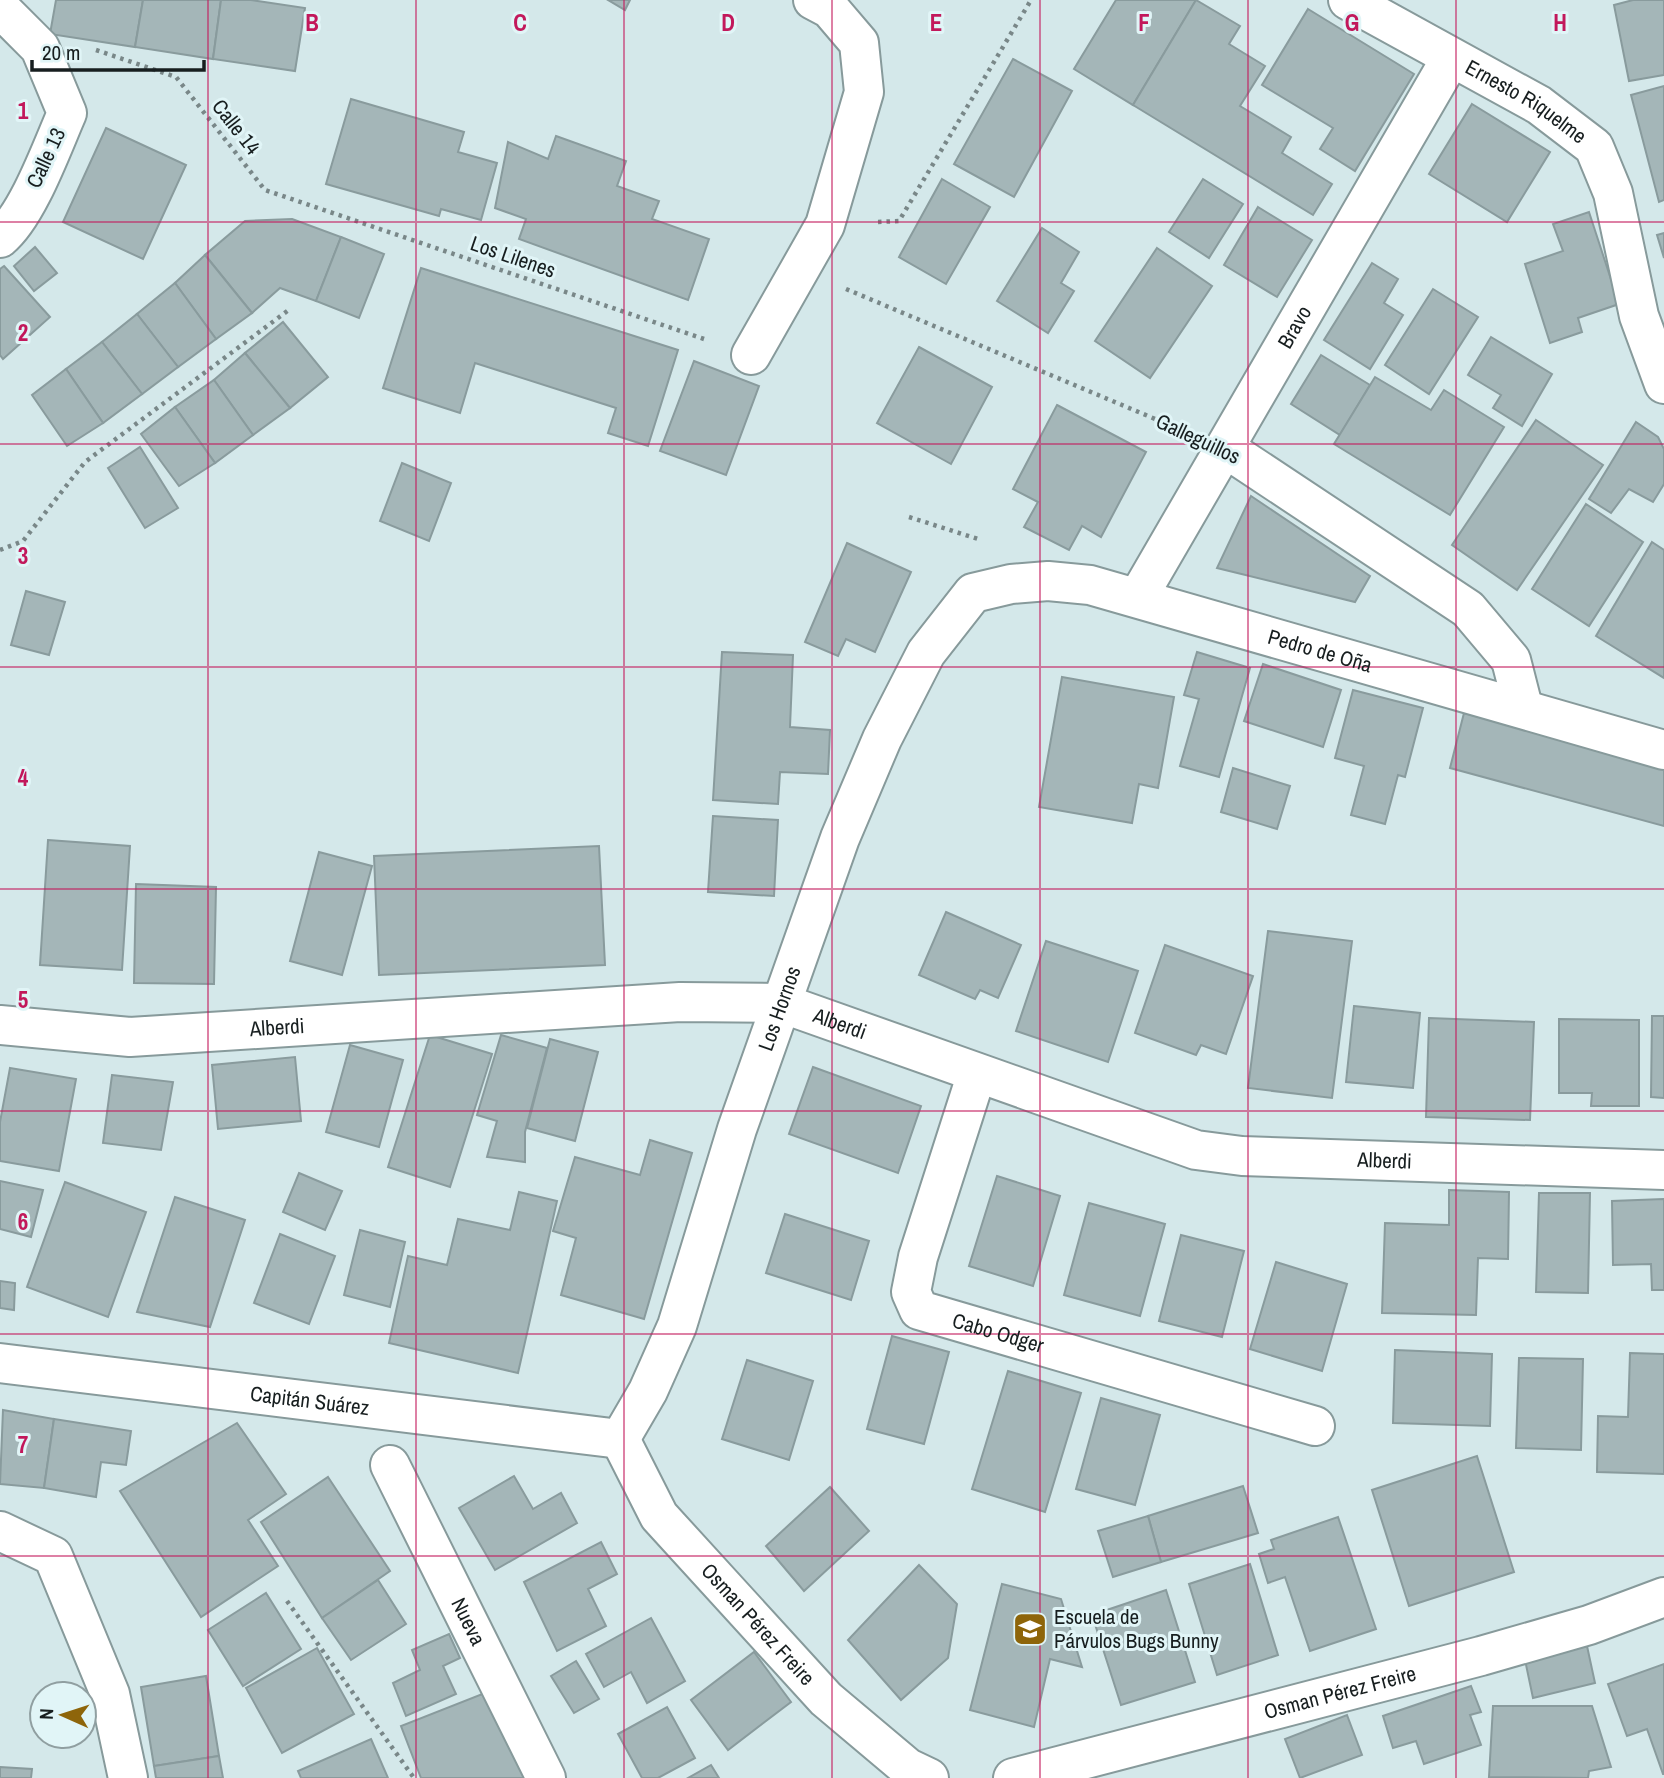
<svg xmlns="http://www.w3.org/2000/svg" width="1664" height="1778" viewBox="0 0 1664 1778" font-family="'Archivo Narrow',sans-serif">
<rect width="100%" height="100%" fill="#d4e8ea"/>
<g fill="#a4b6b8" stroke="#899b9d" stroke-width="2">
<path d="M56,0H143L135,47L50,34Z"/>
<path d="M143,0H221L213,59L135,47Z"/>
<path d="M221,0H251L305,8L295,71L213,59Z"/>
<path d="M608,0H630L625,10Z"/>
<path d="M1116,0H1196L1133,105L1074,69Z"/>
<path d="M1196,0L1240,26L1229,44L1265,66L1240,106L1291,137L1282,153L1332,184L1313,215L1133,105Z"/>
<path d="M1633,0H1664V75L1629,81L1614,5Z"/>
<path d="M1308,9L1414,74L1355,171L1320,149L1333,128L1262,85Z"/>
<path d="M1013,59L1072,91L1014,197L954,164Z"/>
<path d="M1664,86V200L1659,202L1631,95Z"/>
<path d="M351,99L464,132L458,152L497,163L481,220L441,209L439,216L326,184Z"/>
<path d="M1472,104L1550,152L1507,222L1429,174Z"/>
<path d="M106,128L186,165L143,259L63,222Z"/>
<path d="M556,136L626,161L617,186L659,201L652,219L709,239L688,300L519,239L526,219L495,208L508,142L548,159Z"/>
<path d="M942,179L990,207L946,284L899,257Z"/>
<path d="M1203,179L1243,204L1209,258L1169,232Z"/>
<path d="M1258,207L1312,240L1277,297L1224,265Z"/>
<path d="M1589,212L1619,304L1578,318L1582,332L1550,343L1525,264L1563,251L1553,224Z"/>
<path d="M292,219L341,237L316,301L280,288L252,313L205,255L245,221Z"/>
<path d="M1042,228L1079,252L1061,283L1074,291L1048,333L997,301Z"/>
<path d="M1664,233V258L1657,235Z"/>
<path d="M341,237L384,254L359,318L316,301Z"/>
<path d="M35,247L57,273L34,291L14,266Z"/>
<path d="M1157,248L1212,286L1150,378L1095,341Z"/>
<path d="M205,255L252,313L216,339L175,283Z"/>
<path d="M1372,263L1398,279L1384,303L1403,315L1370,369L1324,340Z"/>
<path d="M4,266L50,317L3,359L0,355V269Z"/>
<path d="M421,268L678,350L648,446L608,433L616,408L475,363L460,413L383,388Z"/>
<path d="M175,283L216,339L178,367L137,314Z"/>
<path d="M1433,289L1478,317L1429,394L1385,365Z"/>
<path d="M137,314L178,367L142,394L102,342Z"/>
<path d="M283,322L328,377L290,408L245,353Z"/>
<path d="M1491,337L1552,374L1522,426L1493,408L1501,395L1468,375Z"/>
<path d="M102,342L142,394L103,423L66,369Z"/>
<path d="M919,347L992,387L951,464L877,423Z"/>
<path d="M245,353L290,408L253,435L214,380Z"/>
<path d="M1321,355L1370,385L1340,435L1291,404Z"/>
<path d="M694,361L759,386L726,475L660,451Z"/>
<path d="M66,369L103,423L67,446L32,395Z"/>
<path d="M1375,377L1431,410L1444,390L1504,427L1450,515L1334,444Z"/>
<path d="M214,380L253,435L215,463L175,407Z"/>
<path d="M1057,405L1146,452L1101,537L1082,526L1069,550L1024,527L1038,502L1013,489Z"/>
<path d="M175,407L215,463L179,486L141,434Z"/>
<path d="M1536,420L1603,465L1517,590L1452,545Z"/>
<path d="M1636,422L1658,437L1664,449V484L1653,502L1629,489L1611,513L1589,499Z"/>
<path d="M140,447L178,508L145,528L108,468Z"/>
<path d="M402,463L451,483L429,541L380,521Z"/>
<path d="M1251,496L1370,576L1355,602L1217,568Z"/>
<path d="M1586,504L1643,542L1589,626L1532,589Z"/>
<path d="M1652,542L1664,550V678L1596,636Z"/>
<path d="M847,543L911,572L875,652L846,639L838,656L805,642Z"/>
<path d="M26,591L65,602L49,655L11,645Z"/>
<path d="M722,652L793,655L790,727L830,730L828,774L780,772L778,804L713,800Z"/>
<path d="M1197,652L1250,668L1219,777L1180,766L1199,699L1184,695Z"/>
<path d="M1263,664L1341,690L1323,747L1244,721Z"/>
<path d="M1062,677L1174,697L1158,788L1139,784L1132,823L1039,807Z"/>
<path d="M1353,690L1423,708L1405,777L1398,775L1385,824L1351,815L1364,766L1335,758Z"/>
<path d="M1464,713L1664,767V826L1450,768Z"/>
<path d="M1233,768L1290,786L1277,829L1221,812Z"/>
<path d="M713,816L778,820L774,896L708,892Z"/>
<path d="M48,840L130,846L122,970L40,965Z"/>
<path d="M599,846L605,965L379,975L374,856Z"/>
<path d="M319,852L372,866L342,975L290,961Z"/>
<path d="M136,884L216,887L214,984L134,983Z"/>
<path d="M946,912L1021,945L998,998L980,990L975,999L919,975Z"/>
<path d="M1268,931L1352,941L1332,1098L1248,1088Z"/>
<path d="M1046,941L1138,971L1108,1062L1016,1031Z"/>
<path d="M1165,945L1253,976L1226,1054L1201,1045L1196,1055L1135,1033Z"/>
<path d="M1354,1006L1420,1013L1413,1088L1346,1082Z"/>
<path d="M1652,1016H1664V1098L1651,1097Z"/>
<path d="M1429,1018L1534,1022L1530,1120L1426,1117Z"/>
<path d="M1559,1019L1639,1020V1106H1591L1592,1093H1559Z"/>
<path d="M430,1035L492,1054L450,1187L388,1167Z"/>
<path d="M501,1035L547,1048L525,1132V1162L487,1157L497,1121L477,1115Z"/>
<path d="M550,1039L598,1052L575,1141L527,1128Z"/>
<path d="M350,1045L403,1060L379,1147L326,1132Z"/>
<path d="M295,1057L301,1121L218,1129L212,1065Z"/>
<path d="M813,1067L921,1106L898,1173L789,1134Z"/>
<path d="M10,1068L76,1079L59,1171L0,1161V1122Z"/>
<path d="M112,1075L173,1082L161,1150L103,1143Z"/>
<path d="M650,1140L692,1153L644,1319L561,1295L576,1238L553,1231L575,1157L640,1175Z"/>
<path d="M299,1173L342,1191L325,1230L283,1212Z"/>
<path d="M997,1176L1060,1196L1033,1286L969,1266Z"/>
<path d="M0,1181L43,1190L31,1237L0,1229Z"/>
<path d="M65,1182L146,1212L108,1317L27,1287Z"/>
<path d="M1449,1190L1509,1192L1508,1259L1478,1258L1476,1315L1382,1313L1385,1223L1449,1225Z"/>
<path d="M519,1192L557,1201L518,1373L389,1343L408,1256L447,1265L458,1219L510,1230Z"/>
<path d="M1539,1193H1590L1588,1293L1536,1292Z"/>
<path d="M175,1197L245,1220L210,1327L137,1312Z"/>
<path d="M1664,1199V1290H1652L1651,1264L1613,1265L1612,1201Z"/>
<path d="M1089,1203L1165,1224L1140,1316L1064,1295Z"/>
<path d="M785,1214L869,1241L851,1300L766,1273Z"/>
<path d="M360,1230L405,1242L390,1307L344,1295Z"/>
<path d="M280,1234L335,1256L309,1324L254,1303Z"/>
<path d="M1181,1235L1244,1251L1222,1337L1159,1321Z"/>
<path d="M1276,1262L1347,1284L1322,1371L1250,1349Z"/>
<path d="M0,1281L15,1283L14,1310L0,1308Z"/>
<path d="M892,1336L949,1352L924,1444L867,1429Z"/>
<path d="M1395,1350L1492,1354L1490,1426L1393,1423Z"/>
<path d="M1630,1353L1664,1354V1474L1597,1472L1598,1416L1628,1417Z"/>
<path d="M1519,1358L1583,1359L1581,1450L1516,1448Z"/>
<path d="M747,1360L813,1381L789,1460L722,1439Z"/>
<path d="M1008,1371L1081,1393L1045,1512L972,1489Z"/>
<path d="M1101,1398L1160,1415L1135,1505L1076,1489Z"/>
<path d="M3,1410L54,1419L44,1488L0,1484Z"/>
<path d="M54,1419L131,1431L126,1465L101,1462L96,1497L44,1488Z"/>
<path d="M237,1423L286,1494L248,1520L278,1566L201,1617L120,1491Z"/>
<path d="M1477,1456L1514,1572L1409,1606L1372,1490Z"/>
<path d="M514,1476L533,1509L561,1493L577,1523L495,1570L459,1508Z"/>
<path d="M328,1477L390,1571L322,1618L261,1522Z"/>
<path d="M1243,1486L1258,1533L1161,1562L1148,1516Z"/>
<path d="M830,1487L869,1531L804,1591L766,1546Z"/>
<path d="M1148,1516L1161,1562L1113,1577L1098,1531Z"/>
<path d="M1338,1517L1376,1629L1310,1651L1285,1577L1268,1583L1259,1554L1274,1549L1271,1540Z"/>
<path d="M601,1542L617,1574L588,1589L606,1626L557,1651L524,1582Z"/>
<path d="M1250,1564L1278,1655L1217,1675L1189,1584Z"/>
<path d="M919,1565L957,1604L948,1658L901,1700L848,1640Z"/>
<path d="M378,1580L406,1624L351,1660L322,1618Z"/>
<path d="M1002,1584L1061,1599L1082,1667L1050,1659L1034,1727L970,1710Z"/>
<path d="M1166,1590L1195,1682L1121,1705L1092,1615Z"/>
<path d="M266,1593L301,1649L243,1686L208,1630Z"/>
<path d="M651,1618L685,1681L647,1703L631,1672L604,1687L586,1654Z"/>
<path d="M449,1634L460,1658L443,1666L456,1694L406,1716L393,1683L420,1670L412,1650Z"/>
<path d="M1587,1646L1595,1683L1533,1698L1525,1660Z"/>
<path d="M317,1648L354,1714L282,1753L246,1688Z"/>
<path d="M754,1652L791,1702L728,1750L691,1700Z"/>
<path d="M576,1661L599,1699L574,1713L551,1676Z"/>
<path d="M1664,1664V1774H1663L1647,1729L1627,1736L1608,1684Z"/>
<path d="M206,1676L219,1756L154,1766L141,1687Z"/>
<path d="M1471,1686L1481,1712L1470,1715L1481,1745L1424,1764L1416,1741L1393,1748L1383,1716Z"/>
<path d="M490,1691L536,1778H421L401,1726Z"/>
<path d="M1493,1706H1592L1611,1767L1589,1771L1588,1778L1489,1777Z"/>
<path d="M667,1707L695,1758L658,1778H642L618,1734Z"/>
<path d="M1347,1715L1362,1755L1300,1778L1285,1739Z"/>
<path d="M371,1739L388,1778H301L298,1771Z"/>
<path d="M219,1756L223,1778H156L154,1766Z"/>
<path d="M711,1765L719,1778H688Z"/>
<path d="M0,1767L32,1769L31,1778H0Z"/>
</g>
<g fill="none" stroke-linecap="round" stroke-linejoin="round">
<g stroke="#879a9b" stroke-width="42">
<g id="minor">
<path id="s1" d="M1348,0L1539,105L1594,147L1613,193L1639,316L1664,384"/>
<path d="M0,8L40,48L67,113C52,147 28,215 0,238"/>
<path d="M751,355L825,225L864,92L859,43L830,9L813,0"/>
<path d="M1225,448L1468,609L1511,660L1523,707"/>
<path id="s2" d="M1138,597L1451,58"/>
<path id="s3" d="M0,1025L130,1037L680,1002L781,1003L1196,1150L1242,1156L1664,1170"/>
<path id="s4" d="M977,1073L918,1257L911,1292L919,1310L1315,1426"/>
<path id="s5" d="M620,1439L659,1516L826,1699L908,1768L929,1778"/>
<path id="s6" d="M390,1465L546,1778"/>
<path d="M0,1531L53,1556L110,1694L128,1778"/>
<path id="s7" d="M1013,1778L1481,1656L1589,1625L1664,1597"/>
</g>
</g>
<g stroke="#879a9b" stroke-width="42">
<g id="tertiary">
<path id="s8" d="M0,1363L620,1439L648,1391L677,1326L737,1129L840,838L882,739L926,653L973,593L1011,584L1048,581L1090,585L1664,750"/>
</g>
</g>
<g stroke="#798788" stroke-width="4.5" stroke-dasharray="3.5 5" stroke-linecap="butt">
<path d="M96,50L176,77L265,190L704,339"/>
<path d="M878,222L899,221L1031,0"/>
<path d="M846,289L1179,429"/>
<path d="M909,517L978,539"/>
<path d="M0,550L23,541L85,462L290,309"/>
<path d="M287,1601L414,1778"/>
</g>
<use href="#minor" stroke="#fff" stroke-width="38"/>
<use href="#tertiary" stroke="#fff" stroke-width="38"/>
</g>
<path fill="none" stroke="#c2185b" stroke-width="2" stroke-opacity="0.55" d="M208,0V1778M416,0V1778M624,0V1778M832,0V1778M1040,0V1778M1248,0V1778M1456,0V1778M0,222H1664M0,444H1664M0,667H1664M0,889H1664M0,1111H1664M0,1334H1664M0,1556H1664"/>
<defs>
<g id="school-square" transform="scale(1.75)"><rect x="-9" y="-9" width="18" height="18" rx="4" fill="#8e650a" stroke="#e1f5f7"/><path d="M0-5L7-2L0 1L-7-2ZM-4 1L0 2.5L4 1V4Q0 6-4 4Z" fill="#fff"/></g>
</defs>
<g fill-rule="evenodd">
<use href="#school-square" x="1030" y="1629"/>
</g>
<g text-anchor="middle" stroke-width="6" stroke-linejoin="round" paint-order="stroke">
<g font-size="21" fill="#171e1f" stroke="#e1f5f7">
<text dy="7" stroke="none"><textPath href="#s1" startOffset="205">Ernesto Riquelme</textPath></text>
<text transform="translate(236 127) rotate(52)" y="7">Calle 14</text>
<text transform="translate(46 158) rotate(-65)" y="7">Calle 13</text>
<text transform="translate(513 257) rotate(19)" y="7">Los Lilenes</text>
<text dy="7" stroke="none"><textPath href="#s2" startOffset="312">Bravo</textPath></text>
<text transform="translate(1198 439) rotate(25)" y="7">Galleguillos</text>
<text dy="7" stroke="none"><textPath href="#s8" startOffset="1904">Pedro de Oña</textPath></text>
<text dy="7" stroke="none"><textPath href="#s8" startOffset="1085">Los Hornos</textPath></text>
<text dy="7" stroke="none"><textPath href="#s3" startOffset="845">Alberdi</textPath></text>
<text dy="7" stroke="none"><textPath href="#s3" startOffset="278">Alberdi</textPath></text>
<text dy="7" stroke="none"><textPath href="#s3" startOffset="1412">Alberdi</textPath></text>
<text dy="7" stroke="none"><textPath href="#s4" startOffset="331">Cabo Odger</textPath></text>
<text dy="7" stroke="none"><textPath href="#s8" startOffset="312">Capitán Suárez</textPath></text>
<text dy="7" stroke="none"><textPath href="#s6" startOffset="175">Nueva</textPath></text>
<text dy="7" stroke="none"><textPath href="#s5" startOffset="233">Osman Pérez Freire</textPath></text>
<text dy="7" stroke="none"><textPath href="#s7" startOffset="338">Osman Pérez Freire</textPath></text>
</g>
<g font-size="21" fill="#171e1f" stroke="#e1f5f7" text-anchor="start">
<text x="1054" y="1624">Escuela de<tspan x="1054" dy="24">Párvulos Bugs Bunny</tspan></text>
</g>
</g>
<g font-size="23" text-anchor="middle" font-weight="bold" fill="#c2185b" stroke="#e1f5f7" stroke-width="6" stroke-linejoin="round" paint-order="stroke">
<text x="312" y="31">B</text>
<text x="520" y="31">C</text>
<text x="728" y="31">D</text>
<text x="936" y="31">E</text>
<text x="1144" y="31">F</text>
<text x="1352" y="31">G</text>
<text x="1560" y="31">H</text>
<text x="23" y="119">1</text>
<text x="23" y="341">2</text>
<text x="23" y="564">3</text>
<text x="23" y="786">4</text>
<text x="23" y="1008">5</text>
<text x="23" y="1230">6</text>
<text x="23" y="1453">7</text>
</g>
<g transform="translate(63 1715) rotate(273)"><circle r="33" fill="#e1f5f7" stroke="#909fa1" stroke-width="2"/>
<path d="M0-5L12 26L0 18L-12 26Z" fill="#8e650a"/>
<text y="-10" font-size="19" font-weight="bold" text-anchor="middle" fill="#171e1f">N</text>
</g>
<path d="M32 60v10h172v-10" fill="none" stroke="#171e1f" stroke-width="3.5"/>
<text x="42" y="60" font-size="21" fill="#171e1f" stroke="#e1f5f7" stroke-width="5" paint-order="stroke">20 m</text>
</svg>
